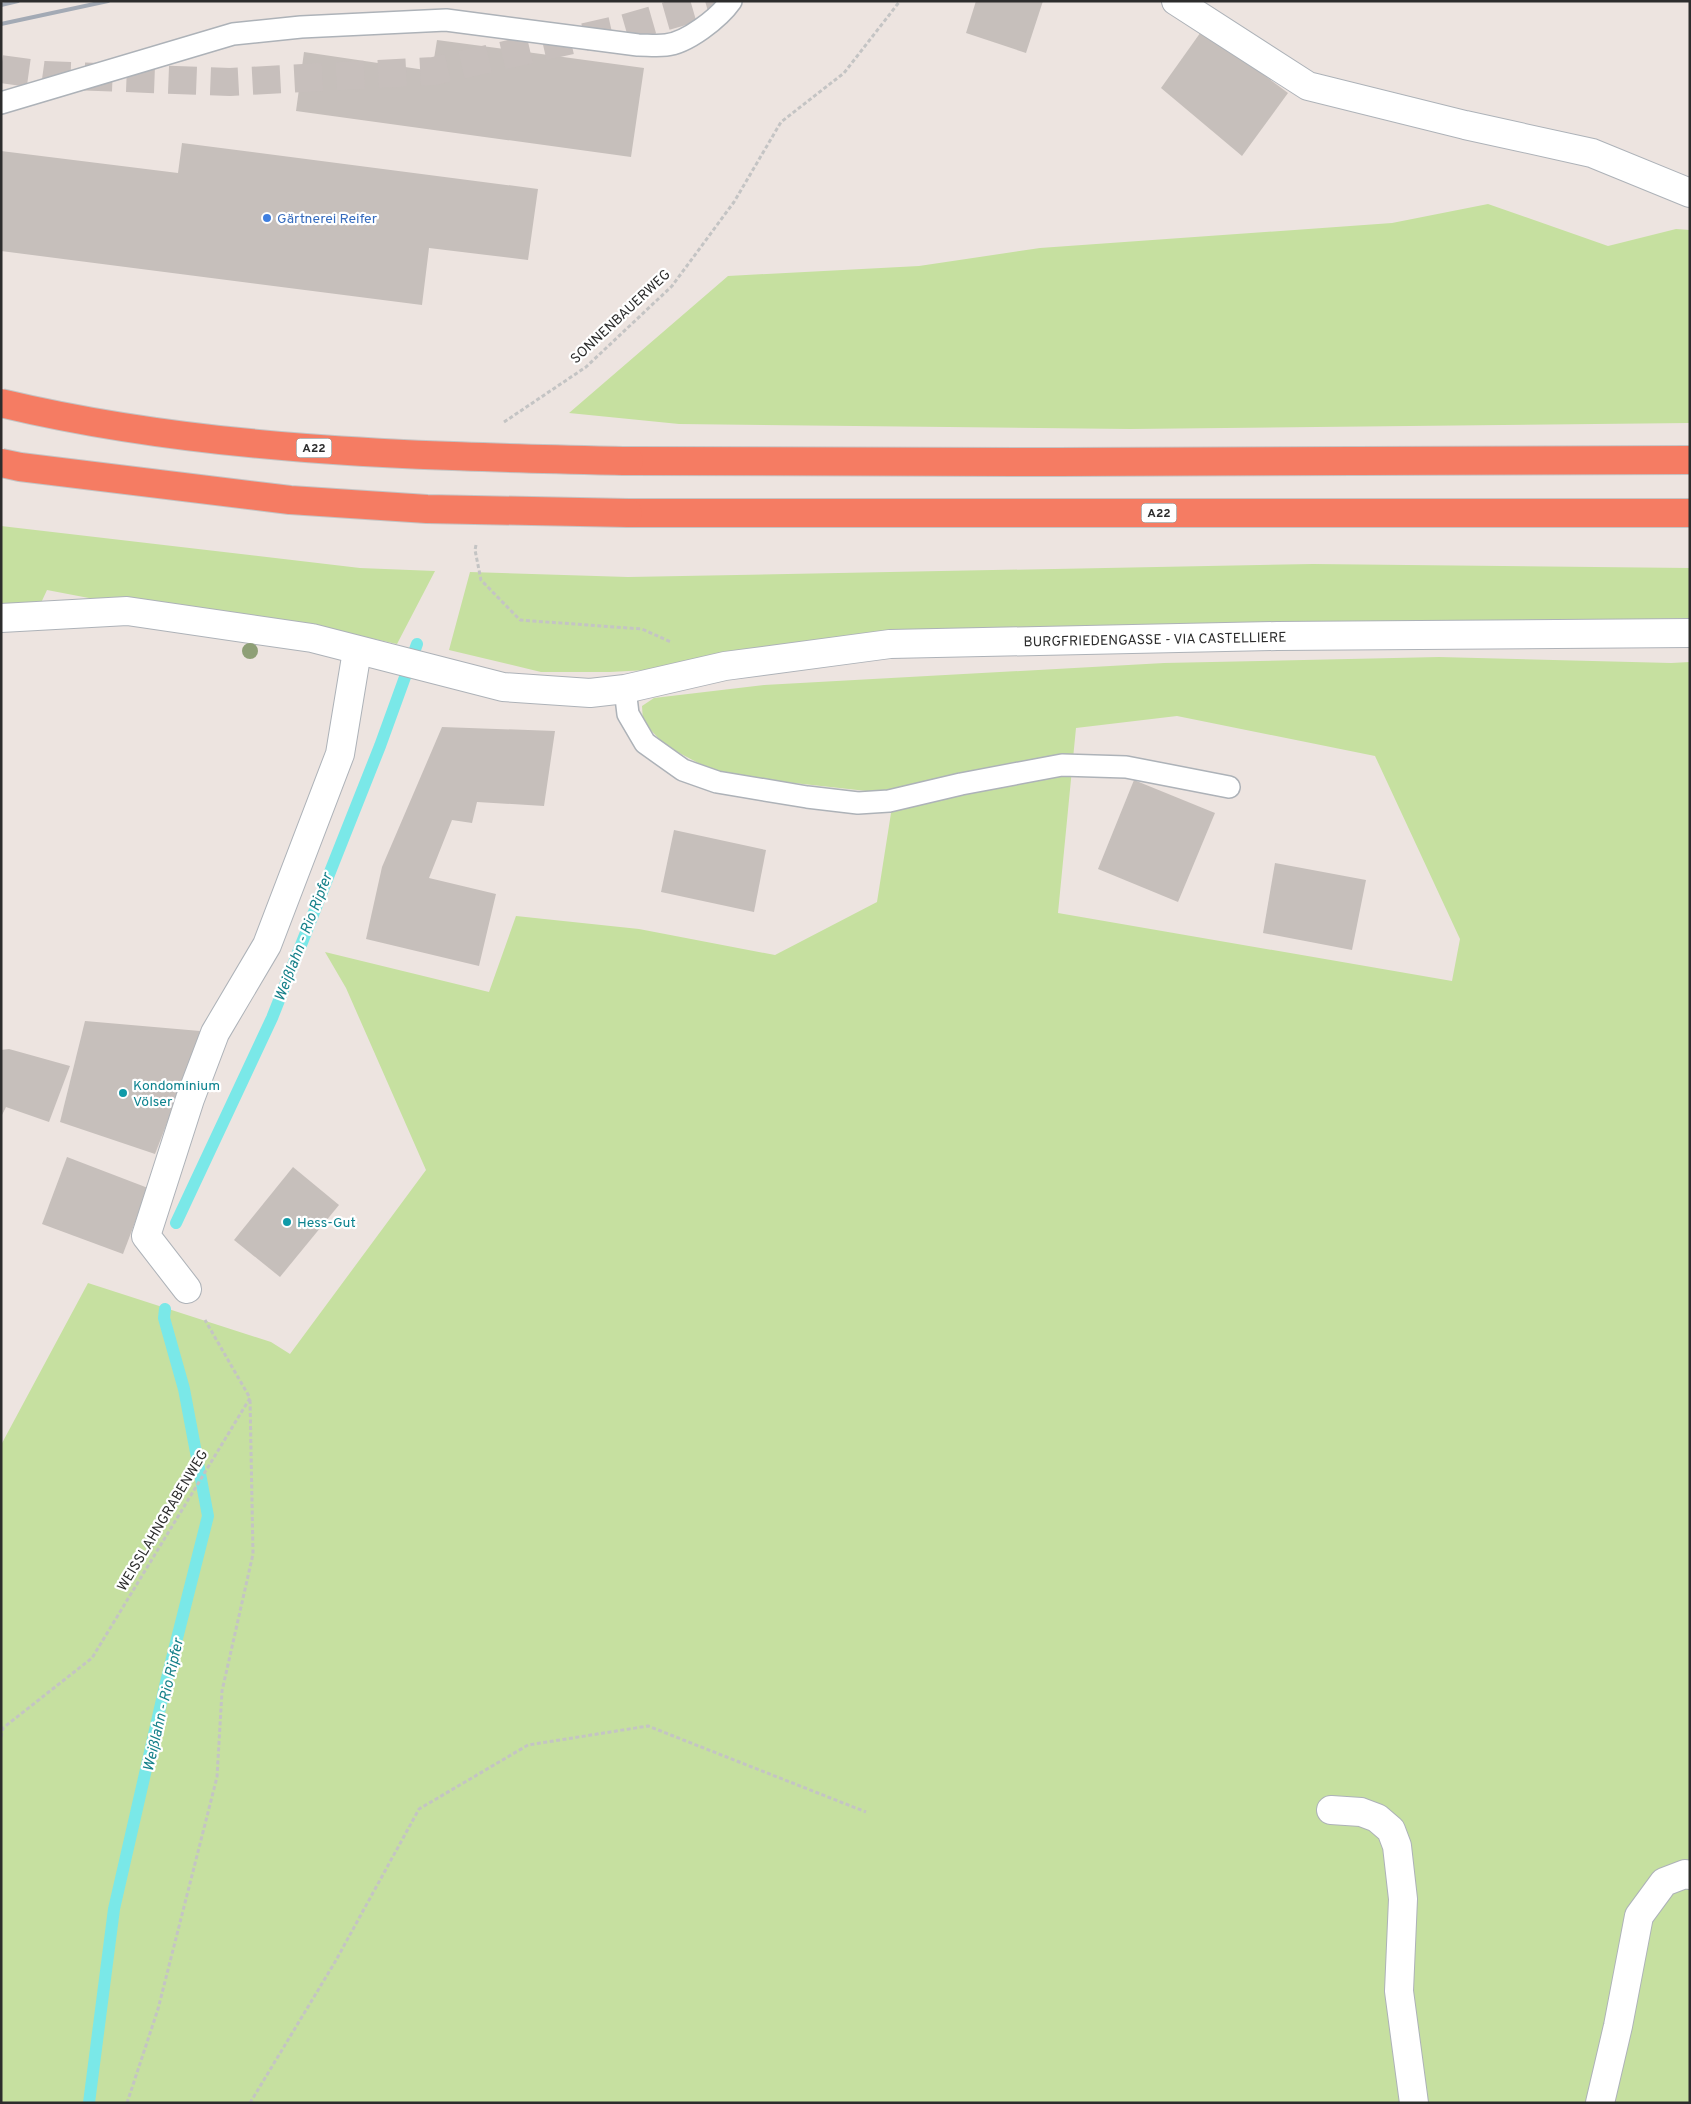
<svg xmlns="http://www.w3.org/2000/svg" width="1691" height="2104" viewBox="0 0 1691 2104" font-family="Overpass,sans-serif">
<rect width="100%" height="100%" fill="#ede4e0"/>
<g fill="#c6e0a0" fill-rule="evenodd">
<path d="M1488,204L1608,246L1676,229L1690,230V423L1130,429L679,424L569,413L728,276L919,266L1040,248L1392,223Z"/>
<path d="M1,526L360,568L435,571L397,644L343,632L115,603L47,590L40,605L1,609Z"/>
<path d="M1313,564L1690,568V618L1537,622L610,672H541L449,650L470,572L628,577Z"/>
<path d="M1439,657L1671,663L1690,662V2103H1V1445L88,1283L271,1342L290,1354L426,1170L346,988L325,952L489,992L516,916L639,929L775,955L877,902L894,794L721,775L666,746L643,722L642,706L654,698L764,685L1164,663ZM1177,716L1375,756L1460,939L1452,981L1058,913L1076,728Z"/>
</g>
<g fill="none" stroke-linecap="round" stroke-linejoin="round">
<g stroke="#7ae8e8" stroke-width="12">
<path d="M176,1223L272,1018L380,746L417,644"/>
<path d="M89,2103L114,1909L166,1682L208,1516L184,1389L164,1318L165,1309"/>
</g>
</g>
<g fill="#c6bfbb">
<path d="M976,1H1043L1026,53L966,33Z"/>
<path d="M1203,29L1288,93L1242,156L1161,88Z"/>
<path d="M437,40L644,68L631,157L296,111L304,52L432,71Z"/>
<path d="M182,143L538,189L528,260L429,248L422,305L1,251V151L178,173Z"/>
<path d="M442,727L555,731L544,806L477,802L472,823L452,820L429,878L496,894L479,966L366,939L382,867Z"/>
<path d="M1134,780L1215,813L1178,902L1098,869Z"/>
<path d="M674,830L766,850L754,912L661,892Z"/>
<path d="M1275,863L1366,880L1352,950L1263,933Z"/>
<path d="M85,1021L200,1031L191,1061L155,1154L60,1122Z"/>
<path d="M9,1049L70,1066L49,1122L6,1107L1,1117V1050Z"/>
<path d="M67,1157L148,1188L123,1254L42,1224Z"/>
<path d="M293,1167L339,1205L280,1277L234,1240Z"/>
</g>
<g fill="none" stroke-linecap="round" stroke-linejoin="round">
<path stroke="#c7bfbc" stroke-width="28" stroke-dasharray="28 14" stroke-linecap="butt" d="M1,69L44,75L230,82L434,71L625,28L719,1"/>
<g stroke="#adb2b8" stroke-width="24">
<g id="service">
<path d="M1,103L233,34L301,27L446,20L638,45C647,45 657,46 666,45C687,43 719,18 731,1"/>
<path d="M625,689L628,714L645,743L683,770L717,782L807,797L858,803L889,801L961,784L1062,765L1126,767L1229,787"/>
</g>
</g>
<g stroke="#adb2b8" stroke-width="30">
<g id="minor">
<path d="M1176,1L1308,86L1465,125L1592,153L1690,193"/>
<path d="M1,618L127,611L312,638L503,687L590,693L625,689L725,666L890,644L1277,636L1690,633"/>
<path d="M187,1289L146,1236L190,1099L215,1033L267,945L340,754L357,651"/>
<path d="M1331,1810L1361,1812L1377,1818L1391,1830L1397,1846L1403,1899L1399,1991L1414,2103"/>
<path d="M1600,2103L1618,2026L1639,1916L1664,1882L1685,1874L1690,1875"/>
</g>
</g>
<g stroke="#c4c4c4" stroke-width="30">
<g id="motorway">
<path d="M629,461L1056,462L1690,460"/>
<path d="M628,513H1690"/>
</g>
</g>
<g stroke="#c4c4c4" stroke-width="3" stroke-dasharray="4 2.5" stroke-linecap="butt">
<path d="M504,422L586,367L672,286L734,202L781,122L844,73L900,1"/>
<path d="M476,545L475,550L481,580L520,620L642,629L671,642"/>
<path d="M1,1737L3,1728L92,1658L250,1398L205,1320"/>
<path d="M127,2103L158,2009L217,1777L222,1691L253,1554L250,1398"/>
<path d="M250,2103L335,1962L419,1809L528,1745L648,1726L866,1812"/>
</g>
<use href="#service" stroke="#fff" stroke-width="21"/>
<use href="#minor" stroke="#fff" stroke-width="28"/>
<use href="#motorway" stroke="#f57c63" stroke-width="28"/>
<g stroke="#a3aab5" stroke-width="4">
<path d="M1,5L18,1"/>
<path d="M1,24L108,1"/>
</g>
<g stroke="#c4c4c4" stroke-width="30" stroke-linecap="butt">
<g id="motorway-bridge">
<path d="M1,403C206,452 419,456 629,461"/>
<path d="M1,463L20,467L290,500L427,509L628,513"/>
</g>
</g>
<use href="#motorway-bridge" stroke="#f57c63" stroke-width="28"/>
</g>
<circle fill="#8e9f76" cx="250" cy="651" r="8"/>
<circle fill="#3f7fe0" stroke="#fff" stroke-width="2" cx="267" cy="218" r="5"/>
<g fill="#0f9aa8" stroke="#fff" stroke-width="2">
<circle cx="123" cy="1093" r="5"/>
<circle cx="287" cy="1222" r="5"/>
</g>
<g text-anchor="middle" stroke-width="4.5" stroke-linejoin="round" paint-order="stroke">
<g fill="#fff" stroke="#6c6c6c" stroke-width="1">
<rect x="296.5" y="438.5" width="35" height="19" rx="4"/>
<rect x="1141.5" y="503.5" width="35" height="19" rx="4"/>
</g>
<g font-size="12" font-weight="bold" fill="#2d2d2d">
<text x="314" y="452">A22</text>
<text x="1159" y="517">A22</text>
</g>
<g font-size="14" fill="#366cbe" stroke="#fff" text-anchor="start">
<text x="277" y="223">Gärtnerei Reifer</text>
</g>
<g font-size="14" fill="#2d2d2d" stroke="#fff">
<text transform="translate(620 316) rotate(-43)" y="5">SONNENBAUERWEG</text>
<text transform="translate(1155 639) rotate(-1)" y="5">BURGFRIEDENGASSE - VIA CASTELLIERE</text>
<text transform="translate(162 1520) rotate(-59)" y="5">WEISSLAHNGRABENWEG</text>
</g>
<g font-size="14" fill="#0d838f" stroke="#fff" text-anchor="start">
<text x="133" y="1090">Kondominium<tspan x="133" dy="16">Völser</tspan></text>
<text x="297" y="1227">Hess-Gut</text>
</g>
<g font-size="15" font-style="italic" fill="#16818a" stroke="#fff">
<text transform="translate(303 937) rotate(-69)" y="5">Weißlahn - Rio Ripfer</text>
<text transform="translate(163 1705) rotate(-77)" y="5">Weißlahn - Rio Ripfer</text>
</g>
</g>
<rect width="1691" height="2104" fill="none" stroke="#2d2d2d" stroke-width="5"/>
</svg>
